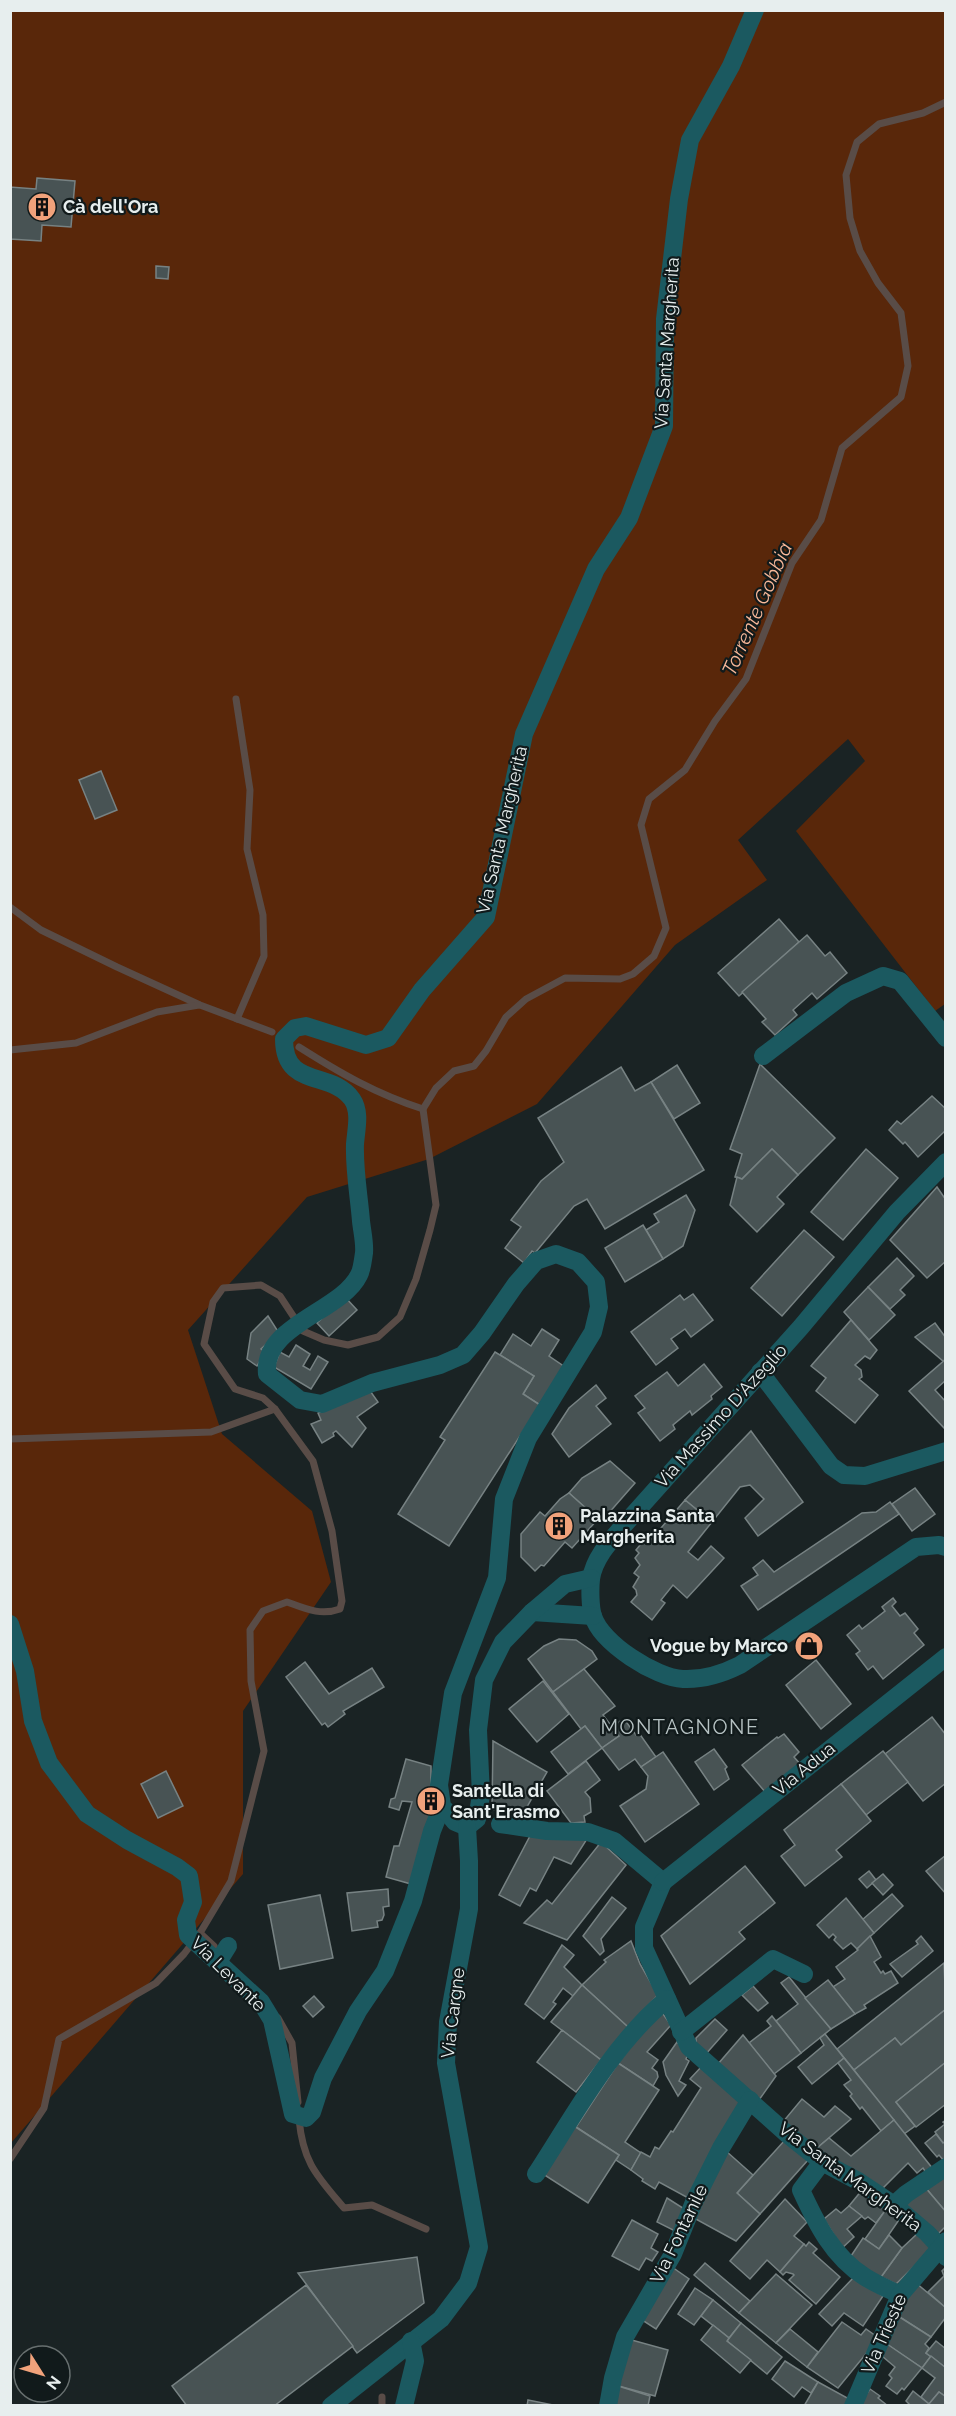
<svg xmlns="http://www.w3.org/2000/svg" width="956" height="2416" viewBox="0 0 956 2416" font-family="Raleway,sans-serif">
<rect width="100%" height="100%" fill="#1a2324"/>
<path fill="#59270a" d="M11,11H945V1004L935,1011L796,831L865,761L848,739L738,840L767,880L675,945L537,1104L429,1159L307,1197L188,1330L222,1434L312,1511L331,1582L243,1711V1874L11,2143Z"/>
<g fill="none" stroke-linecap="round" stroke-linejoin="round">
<g stroke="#594c47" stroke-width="7">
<path d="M236,699L250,790L247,849L263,915L264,956L237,1019"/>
<path d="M10,907L41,930L117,967L200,1005L272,1032"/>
<path d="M299,1047C340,1073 376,1094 423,1109"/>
<path d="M10,1050L76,1043L157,1012L199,1005"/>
<path d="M10,1439L211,1432L275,1409"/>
<path d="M200,1933L214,1946"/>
<path d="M278,2018L292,2043L298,2102"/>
<path d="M299,2119C303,2163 317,2176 344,2208L372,2205L426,2229"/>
<path d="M10,2159L44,2108L59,2039L156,1983L184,1954L200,1933L231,1881L264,1751L251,1681L250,1630L263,1611L287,1602C306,1609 321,1616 340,1609L342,1601L332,1531L313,1461L275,1409L263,1398L235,1389L204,1344L213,1302L223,1288L261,1285L280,1296L303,1331L324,1340L348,1345L378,1337L400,1317L416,1279L430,1230L436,1205L423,1109L436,1088L454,1071L474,1066L486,1051L506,1017L526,999L565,978L620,979L633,974L654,956L666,928L641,825L649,799L685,770L715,721L746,679L792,563L821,520L842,448L901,397L908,366L901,313L878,283L860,251L850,218L846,175L857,142L879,124L923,113L946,102"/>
<path d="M382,2397V2406"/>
</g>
</g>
<g fill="#485354" stroke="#778283" stroke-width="1.5">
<path d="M37,178L75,181L71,227L42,225L41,241L10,239V187L36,189Z"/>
<path d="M156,266L169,267L168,279L156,278Z"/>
<path d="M101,771L117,810L95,819L79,780Z"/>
<path d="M779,919L799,942L739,996L718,973Z"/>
<path d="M807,935L825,956L830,952L847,973L817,999L812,993L793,1010L797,1015L775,1035L762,1022L766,1019L742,992Z"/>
<path d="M760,1064L835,1138L798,1175L772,1149L742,1179L735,1177L742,1154L730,1149Z"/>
<path d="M677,1065L700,1103L674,1119L651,1082Z"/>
<path d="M621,1067L635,1091L651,1082L704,1170L605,1229L587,1199L574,1206L535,1253L532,1251L524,1263L505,1248L521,1227L511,1220L541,1181L564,1162L538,1118Z"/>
<path d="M932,1096L946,1109V1130L918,1157L905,1142L903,1144L889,1130L897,1121L901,1124Z"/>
<path d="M772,1149L798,1175L777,1197L784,1204L757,1232L730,1205L737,1177L742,1179Z"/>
<path d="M866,1149L898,1178L843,1240L811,1212Z"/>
<path d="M937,1187L946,1200V1261L927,1278L890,1240Z"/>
<path d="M686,1195L695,1210L683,1246L663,1259L646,1230L659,1222L654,1214Z"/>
<path d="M643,1225L663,1259L625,1282L605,1248Z"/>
<path d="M804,1230L834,1257L782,1316L751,1288Z"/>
<path d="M897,1258L914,1276L900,1290L905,1295L890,1309L868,1287Z"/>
<path d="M868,1287L895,1315L869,1340L844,1312Z"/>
<path d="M693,1294L713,1320L691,1337L685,1329L671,1339L678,1348L656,1365L631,1332L680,1295L684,1300Z"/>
<path d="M345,1297L357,1310L329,1336L317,1323Z"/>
<path d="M268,1316L279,1333L261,1349L265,1352L257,1366L247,1359L251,1333Z"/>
<path d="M851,1320L877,1350L870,1359L865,1356L855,1365L861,1370L862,1377L859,1379L878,1395L855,1423L816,1391L826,1378L811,1366Z"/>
<path d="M935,1323L946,1338V1359L943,1361L915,1337Z"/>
<path d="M542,1329L559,1340L549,1356L565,1367L540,1405L523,1394L534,1376L500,1355L513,1334L531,1346Z"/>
<path d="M296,1345L310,1354L303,1366L310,1370L318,1356L328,1362L311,1389L274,1367L280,1352L289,1357Z"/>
<path d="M495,1352L534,1376L523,1394L540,1405L449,1546L398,1514L445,1440L440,1437Z"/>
<path d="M946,1359V1380L935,1390L946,1402V1430L909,1391Z"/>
<path d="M704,1364L722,1387L711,1396L712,1399L692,1415L690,1411L673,1425L675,1429L660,1441L638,1413L645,1408L635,1396L667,1372L678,1386Z"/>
<path d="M596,1385L606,1398L596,1406L611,1424L569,1457L552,1434L569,1408Z"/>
<path d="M368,1388L378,1402L357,1417L366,1428L352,1447L336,1431L333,1433L334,1436L322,1443L311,1424L321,1420L318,1413Z"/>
<path d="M751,1431L803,1502L758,1536L745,1518L764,1499L750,1485L740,1487L712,1522L685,1500Z"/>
<path d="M610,1461L635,1483L601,1522L569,1493L582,1478Z"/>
<path d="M915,1488L935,1514L912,1531L892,1504Z"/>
<path d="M569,1493L598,1519L572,1548L565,1542L544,1566L541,1565L535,1571L521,1557V1534L540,1512L545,1516L560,1499Z"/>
<path d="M685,1500L712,1522L688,1552L698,1560L711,1546L724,1558L687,1598L673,1585L661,1600L665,1603L652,1620L631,1602L637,1595L636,1590L633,1587L639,1577L634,1573L640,1565L635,1558L639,1553L636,1550L645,1539L649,1542Z"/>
<path d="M890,1502L899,1514L758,1610L741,1586L758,1575L753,1568L763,1560L774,1572L862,1513L876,1512Z"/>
<path d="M893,1598L896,1602L892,1606L900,1616L905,1613L918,1629L914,1633L924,1645L883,1679L873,1666L868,1670L856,1654L860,1651L847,1635L859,1625L862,1629L885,1611L882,1607Z"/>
<path d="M559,1639L576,1640L592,1651L597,1659L553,1692L528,1659L544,1646Z"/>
<path d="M816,1660L851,1704L821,1729L786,1685Z"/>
<path d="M305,1662L329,1694L372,1668L384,1687L343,1711L345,1714L328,1727L325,1723L322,1725L286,1677Z"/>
<path d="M584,1669L615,1706L603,1715L619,1736L602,1748L585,1726L581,1729L553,1692Z"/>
<path d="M543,1681L569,1714L537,1742L509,1709Z"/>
<path d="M932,1717L946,1735V1783L923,1801L885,1754Z"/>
<path d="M624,1719L636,1735L639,1733L656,1757L641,1767L635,1759L619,1770L602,1748L619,1736L612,1726Z"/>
<path d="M585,1726L602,1748L568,1774L551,1752Z"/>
<path d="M784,1734L799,1752L794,1757L801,1765L766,1793L742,1765L777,1737L778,1738Z"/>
<path d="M493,1741L547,1772L520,1819L492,1809Z"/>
<path d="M714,1749L727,1767L725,1769L729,1779L714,1790L695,1762Z"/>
<path d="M883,1751L908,1782L866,1815L841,1784Z"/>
<path d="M663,1752L699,1804L645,1842L620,1806L646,1789L648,1776L641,1767Z"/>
<path d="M406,1759L431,1766V1786L426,1804L433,1806L411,1884L386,1877L394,1846H399L412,1802L402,1801L399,1810L389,1807L391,1799L395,1798Z"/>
<path d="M586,1761L600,1780L585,1792L590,1798L591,1812L584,1816L585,1822L571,1823L547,1791Z"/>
<path d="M166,1771L183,1806L158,1818L141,1784Z"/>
<path d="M841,1784L871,1821L836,1850L842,1857L805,1886L781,1856L795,1845L784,1830Z"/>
<path d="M531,1834L587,1839L571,1864L554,1857L536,1891L530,1888L520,1906L499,1895Z"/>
<path d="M601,1842L626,1865L567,1940L524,1923L547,1900L552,1904Z"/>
<path d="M946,1855V1894L926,1871Z"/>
<path d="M745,1866L775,1903L739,1932L745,1939L690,1984L661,1936Z"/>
<path d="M869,1871L876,1880L867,1888L859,1879Z"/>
<path d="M883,1874L893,1885L883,1895L872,1883Z"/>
<path d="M388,1889L389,1906L383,1907L384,1915L382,1920L377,1921L378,1927L352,1931L347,1893Z"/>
<path d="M892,1894L903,1906L874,1933L862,1920Z"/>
<path d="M320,1895L333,1958L280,1969L268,1905Z"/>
<path d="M612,1897L626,1908L601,1939L604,1951L600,1955L583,1936Z"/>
<path d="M846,1898L874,1933L857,1949L851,1943L843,1949L834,1940L836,1937L833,1934L829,1938L817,1925Z"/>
<path d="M870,1936L881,1957L874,1962L881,1973L883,1971L885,1974L891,1971L898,1983L864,2005L866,2008L855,2014L833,1987L845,1979L836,1967L858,1950L857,1949Z"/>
<path d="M921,1936L933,1951L902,1977L890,1964L918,1944L916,1941Z"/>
<path d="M631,1941L640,1964L658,1995L628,2027L582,1985L606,1962L604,1960Z"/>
<path d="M562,1945L574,1955L564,1967L582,1985L573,1996L563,1988L553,2002L556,2004L544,2019L525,2004Z"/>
<path d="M944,1963L946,2009L901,2045L895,2038L854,2070L837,2049Z"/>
<path d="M789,1977L831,2029L801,2053L776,2021L798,2004L781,1983Z"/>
<path d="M828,1980L855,2014L831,2029L805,1998Z"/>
<path d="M582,1985L628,2027L601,2060L551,2022Z"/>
<path d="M753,1986L768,2003L758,2011L742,1995Z"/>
<path d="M314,1996L324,2007L313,2017L303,2006Z"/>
<path d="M946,2009V2062L896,2102L915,2126L904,2134L854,2070L895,2038L901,2045Z"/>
<path d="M663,2014L671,2025L647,2052L658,2060L652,2068L657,2072L658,2077L653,2086L618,2063L655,2016Z"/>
<path d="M772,2016L801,2053L774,2074L749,2043L771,2026L767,2021Z"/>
<path d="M715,2019L727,2030L705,2055L696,2048V2038Z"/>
<path d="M562,2030L601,2060L576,2092L537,2062Z"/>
<path d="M825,2034L844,2058L812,2084L798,2067L824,2045L820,2038Z"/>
<path d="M743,2035L776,2076L759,2100L718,2064Z"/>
<path d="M677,2042L688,2054L686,2059L689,2061L679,2081L686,2085L678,2096L666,2075L663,2062Z"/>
<path d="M844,2058L894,2120L881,2131L862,2107L860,2109L850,2096L852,2094L844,2085L851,2080L838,2063Z"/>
<path d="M946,2062V2104L916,2127L896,2102Z"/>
<path d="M618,2063L659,2090L625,2142L641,2153L631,2170L616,2160L619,2155L576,2127Z"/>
<path d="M703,2065L743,2101L690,2199L659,2182L655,2189L642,2181L643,2179L631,2170L641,2152L650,2157L655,2147L659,2149L671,2131L673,2132L701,2088L690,2079Z"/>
<path d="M802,2099L824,2117L835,2106L851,2119L817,2148L782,2123Z"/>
<path d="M894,2120L933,2169L927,2174L923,2168L917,2173L908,2163L880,2191L839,2165L817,2148L829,2138L851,2156Z"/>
<path d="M946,2120V2141L943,2143L935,2132L945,2124L943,2122Z"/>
<path d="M574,2126L619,2155L588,2203L543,2174Z"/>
<path d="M936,2134L943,2143L946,2141L945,2162L939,2155L937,2157L925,2143Z"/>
<path d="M785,2140L808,2160L760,2214L737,2193Z"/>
<path d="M726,2151L753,2175L737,2193L760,2214L736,2241L692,2217Z"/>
<path d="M946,2175V2212L924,2186Z"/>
<path d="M924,2186L946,2212V2226L938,2234L903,2203Z"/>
<path d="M862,2190L887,2208L876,2223L868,2217L865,2219L849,2206Z"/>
<path d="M667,2198L686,2210L677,2232L657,2222Z"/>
<path d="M785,2199L807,2222L794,2236L804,2244L780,2272L767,2260L750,2279L730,2261Z"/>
<path d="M849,2206L862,2216L847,2229L854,2237L842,2248L824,2219L836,2209L841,2213Z"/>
<path d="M887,2208L901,2217L879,2249L865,2239Z"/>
<path d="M632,2220L658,2234L651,2248L658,2252L652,2261L646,2258L639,2270L612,2256Z"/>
<path d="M917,2234L932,2249L896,2284L881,2277L902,2248Z"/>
<path d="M889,2235L902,2248L881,2277L869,2273L851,2256L863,2238L879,2249Z"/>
<path d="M809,2242L817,2249L813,2253L840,2277L816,2304L789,2280L794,2275L793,2274L786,2272L783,2275L780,2272L804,2244L806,2246Z"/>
<path d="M417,2257L424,2303L357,2353L298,2273Z"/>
<path d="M705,2263L750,2301L739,2313L694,2275Z"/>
<path d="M672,2267L689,2279L656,2329L639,2318Z"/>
<path d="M945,2268H946V2308L928,2292L944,2276L942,2271Z"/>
<path d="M776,2274L812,2305L776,2343L739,2313Z"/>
<path d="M854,2277L883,2296L863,2326L844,2313L832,2326L819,2314Z"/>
<path d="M916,2283L946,2308V2317L931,2337L898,2316Z"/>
<path d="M306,2285L353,2346L274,2406H187L172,2386Z"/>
<path d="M695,2288L713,2300L694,2325L678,2314Z"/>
<path d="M713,2300L741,2323L729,2338L701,2316Z"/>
<path d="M898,2316L931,2337L925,2344L929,2348L926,2353L931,2356L922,2368L885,2343Z"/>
<path d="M842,2322L861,2335L866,2329L876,2336L874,2344L838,2388L807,2367Z"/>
<path d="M741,2323L782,2357L767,2374L727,2341Z"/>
<path d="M713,2325L729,2338L727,2341L751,2360L740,2373L701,2340Z"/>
<path d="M790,2329L818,2352L807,2367L776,2343Z"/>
<path d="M628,2339L668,2350L655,2396L615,2385Z"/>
<path d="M936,2341L946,2349V2368L926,2353Z"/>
<path d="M887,2344L922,2368L904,2390L902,2388L897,2394L886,2386L892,2378L889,2375L895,2367L882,2356Z"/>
<path d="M931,2356L946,2368V2397L939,2392L929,2404L921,2397L935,2378L922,2368Z"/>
<path d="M785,2361L818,2382L811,2393L802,2387L794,2397L772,2379Z"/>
<path d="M818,2382L851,2400L848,2406H804Z"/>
<path d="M615,2385L650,2396L648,2406H613Z"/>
<path d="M870,2389L880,2396L878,2398L888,2406H858Z"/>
<path d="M913,2391L929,2404L939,2392L946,2397V2406H911L906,2401Z"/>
<path d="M528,2400L558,2406H527Z"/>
</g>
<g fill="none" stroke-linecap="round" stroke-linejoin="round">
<g stroke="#1b5960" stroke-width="18">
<path d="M763,1056L846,993L883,976L900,981L946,1038"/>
<path d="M946,1162L897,1212L801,1327L624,1525C611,1540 594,1558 591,1579C590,1588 590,1607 593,1616C601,1643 656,1678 683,1679C704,1680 722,1674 740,1665L916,1547L939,1545L946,1547"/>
<path d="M760,1372L831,1466L844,1475L865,1476L946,1451"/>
<path d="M532,1612L593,1616"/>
<path d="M10,1624L25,1671L33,1721L49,1763L87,1814L127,1840L177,1867L189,1876L193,1902L186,1920L188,1935L261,2002L272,2020L293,2114L306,2118L312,2112L323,2078L358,2011L385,1971L413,1901L432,1831L442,1806"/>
<path d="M500,1824L547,1831L588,1832L614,1841L663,1882L644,1927V1948L689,2047L787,2134L822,2162L858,2181L894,2205L927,2233L941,2248L946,2257"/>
<path d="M467,1827L455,1822L442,1806L439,1785L453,1693L497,1578L504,1499L528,1438L593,1332L599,1307L596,1282L578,1262L556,1254L536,1261L516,1284L482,1333L463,1355L440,1365L372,1383L322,1404L300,1400L267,1374C262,1325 341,1312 359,1275C362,1270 363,1259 364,1253C365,1243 362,1231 361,1221C359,1196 354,1169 355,1144C356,1130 361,1112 352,1099C331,1070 284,1089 284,1039L295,1028L306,1026L366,1045L388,1038L422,990L486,917L524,734L596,569L629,518L664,426L665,319L679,199L690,140L731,66L755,10"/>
<path d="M467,1827L477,1819L481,1795L478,1730L484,1680L503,1642L532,1612L565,1584L591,1578"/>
<path d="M663,1882L946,1657"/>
<path d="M218,1962L228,1946"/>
<path d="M681,2032L773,1959L804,1974"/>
<path d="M822,2162L801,2190C816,2223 833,2257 865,2277C876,2284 888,2289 900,2295"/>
<path d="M536,2174C575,2114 612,2045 667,1999"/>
<path d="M894,2205L906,2194L946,2167"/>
<path d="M331,2406L441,2319L468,2283L479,2247L446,2063L448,2022L469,1909V1861L467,1827"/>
<path d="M404,2406L415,2361L411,2341"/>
<path d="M608,2406L613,2378L625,2337L673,2254L694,2202L721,2148L750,2100"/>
<path d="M853,2406L900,2295L946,2241"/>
</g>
</g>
<defs>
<g id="building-disc" transform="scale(1.5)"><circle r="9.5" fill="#f1a27b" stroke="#111a1b"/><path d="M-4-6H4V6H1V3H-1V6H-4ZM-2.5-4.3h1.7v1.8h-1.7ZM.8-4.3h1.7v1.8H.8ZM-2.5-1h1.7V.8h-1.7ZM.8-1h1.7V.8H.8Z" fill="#111"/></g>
<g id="shop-disc" transform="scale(1.5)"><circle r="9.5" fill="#f1a27b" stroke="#111a1b"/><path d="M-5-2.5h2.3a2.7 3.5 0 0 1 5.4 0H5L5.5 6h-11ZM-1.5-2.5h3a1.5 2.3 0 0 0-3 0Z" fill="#111"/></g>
</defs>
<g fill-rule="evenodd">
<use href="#building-disc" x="42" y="207"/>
<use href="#building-disc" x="559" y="1526"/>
<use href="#shop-disc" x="809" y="1646"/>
<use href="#building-disc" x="431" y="1801"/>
</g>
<g text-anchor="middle" stroke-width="4.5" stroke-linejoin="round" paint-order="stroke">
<g font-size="18" font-weight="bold" fill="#e7eeee" stroke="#111a1b" text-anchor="start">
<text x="63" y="213">Cà dell'Ora</text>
<text x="580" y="1522">Palazzina Santa<tspan x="580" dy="21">Margherita</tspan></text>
<text x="788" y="1652" text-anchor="end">Vogue by Marco</text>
<text x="452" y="1797">Santella di<tspan x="452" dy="21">Sant'Erasmo</tspan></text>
</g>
<g font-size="18" fill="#e7eeee" stroke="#111a1b">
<text transform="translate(667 343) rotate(-86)" y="6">Via Santa Margherita</text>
<text transform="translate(502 830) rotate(-77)" y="6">Via Santa Margherita</text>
<text transform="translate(721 1416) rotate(-48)" y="6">Via Massimo D'Azeglio</text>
<text transform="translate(804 1769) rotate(-39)" y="6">Via Adua</text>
<text transform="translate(228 1974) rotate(45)" y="6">Via Levante</text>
<text transform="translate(453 2013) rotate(-83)" y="6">Via Cargne</text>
<text transform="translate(850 2177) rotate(36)" y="6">Via Santa Margherita</text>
<text transform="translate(679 2234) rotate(-64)" y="6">Via Fontanile</text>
<text transform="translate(884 2334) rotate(-66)" y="6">Via Trieste</text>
</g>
<g font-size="20" font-style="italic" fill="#f8b899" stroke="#111a1b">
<text transform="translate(757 609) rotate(-66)" y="7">Torrente Gobbia</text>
</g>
<g font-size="20" letter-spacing="1.5" fill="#b6c2c3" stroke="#111a1b">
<text x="680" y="1734">MONTAGNONE</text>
</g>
</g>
<rect width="956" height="2416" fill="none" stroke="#e7eeee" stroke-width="24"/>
<g transform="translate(42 2374) rotate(127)"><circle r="28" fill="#111a1b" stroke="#676f6f" stroke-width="1.5"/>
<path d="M0-4.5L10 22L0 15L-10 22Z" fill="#f1a27b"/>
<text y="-9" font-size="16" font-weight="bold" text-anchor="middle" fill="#e7eeee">N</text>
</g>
</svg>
